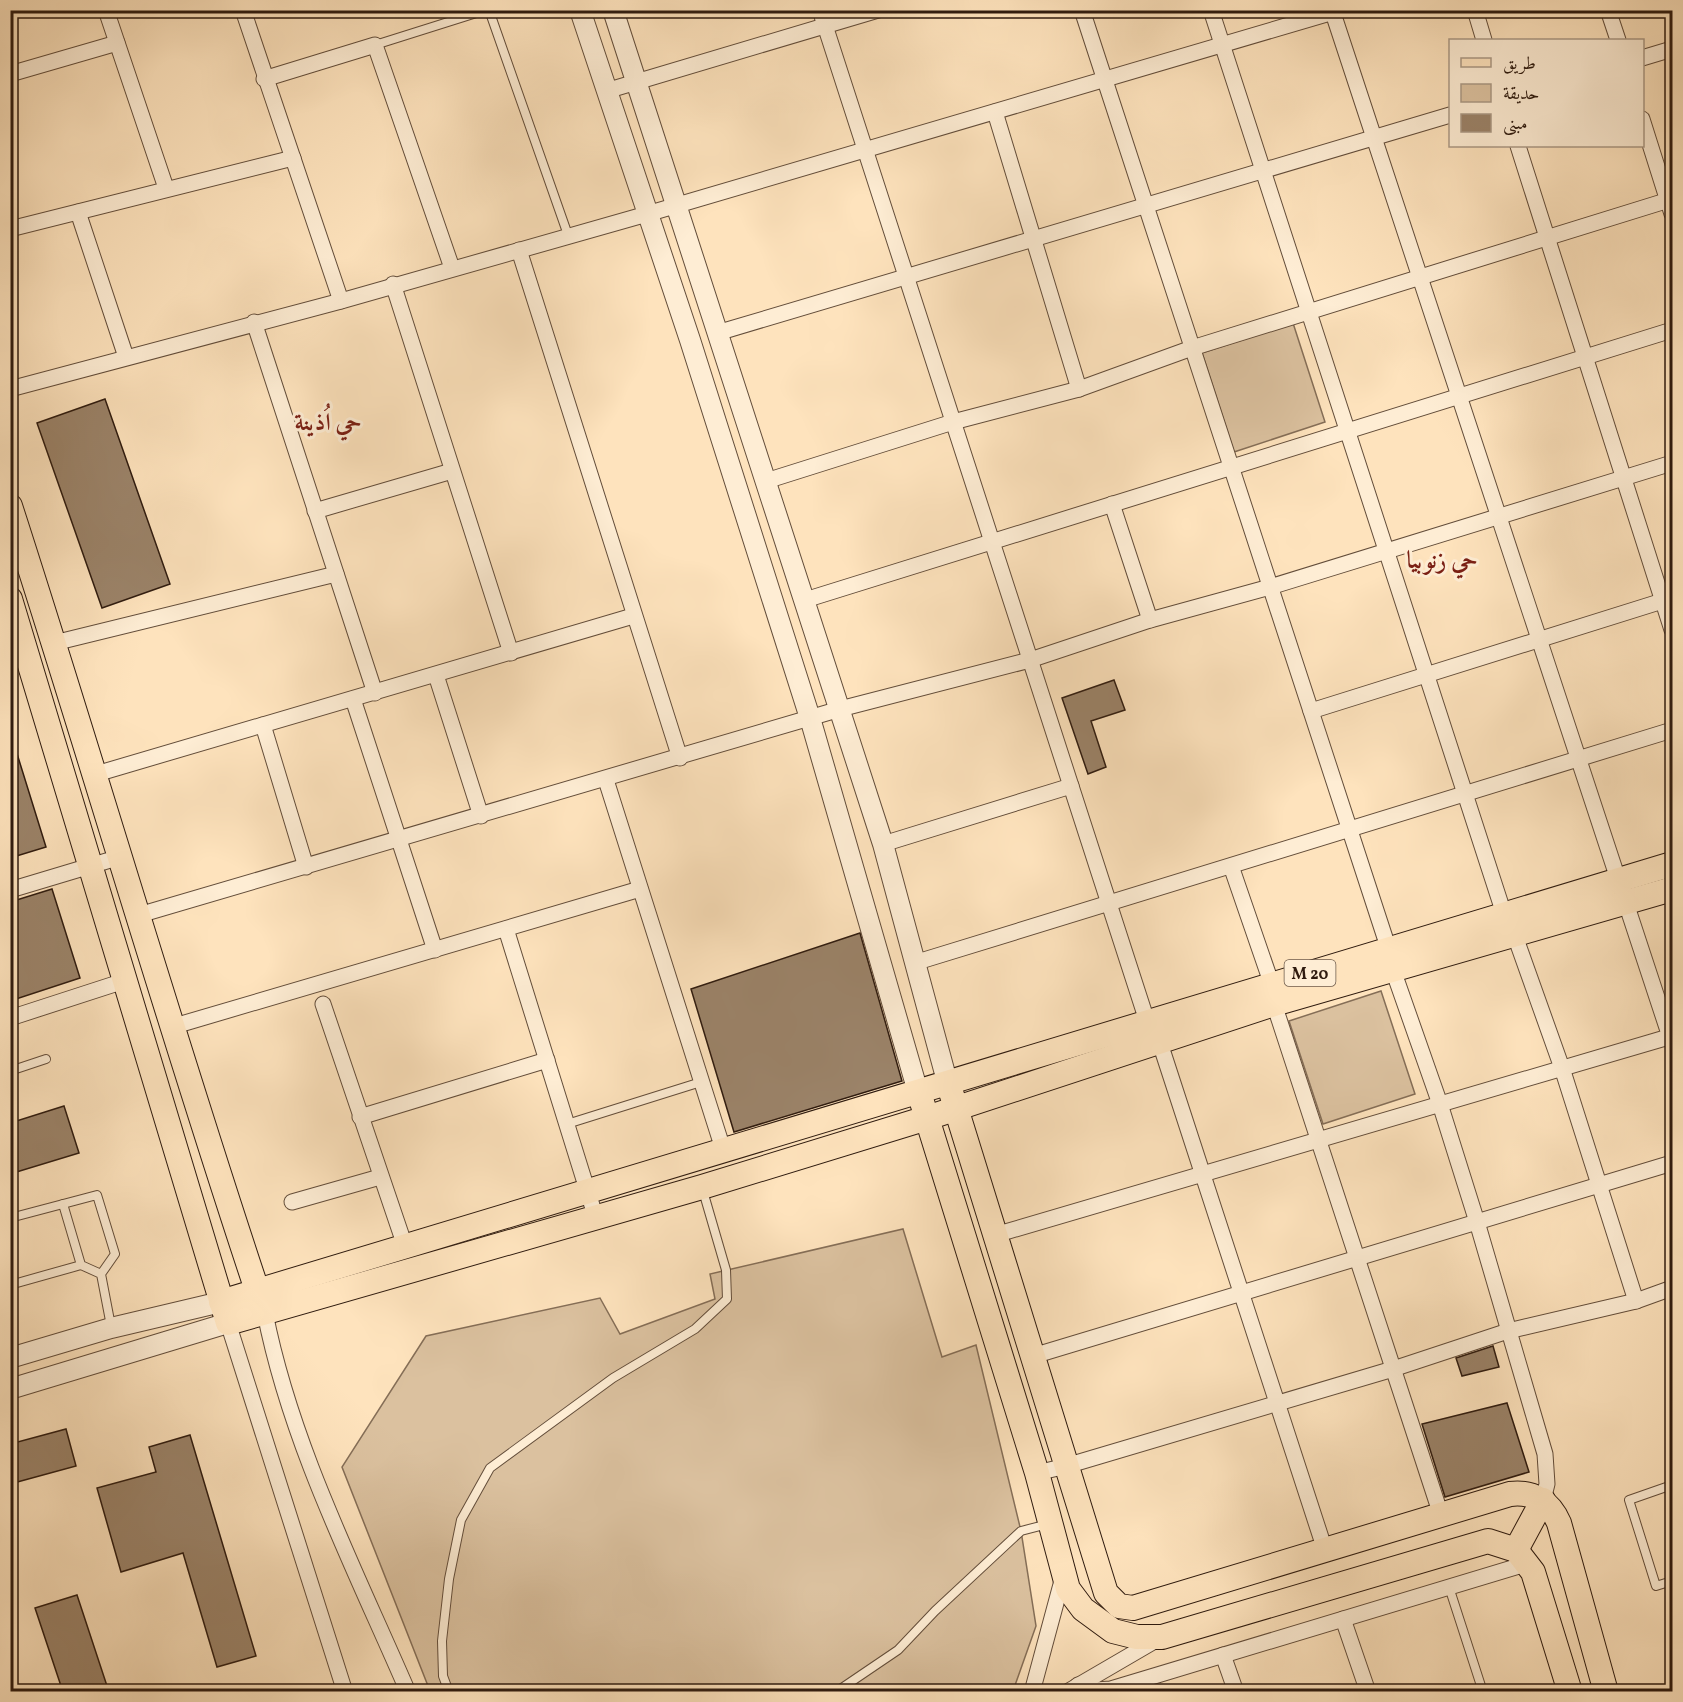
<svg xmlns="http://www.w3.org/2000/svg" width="1683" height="1702" viewBox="0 0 1683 1702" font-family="Vollkorn,Amiri,serif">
<rect width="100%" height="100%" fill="#fee3bd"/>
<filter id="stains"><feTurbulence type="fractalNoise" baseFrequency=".00333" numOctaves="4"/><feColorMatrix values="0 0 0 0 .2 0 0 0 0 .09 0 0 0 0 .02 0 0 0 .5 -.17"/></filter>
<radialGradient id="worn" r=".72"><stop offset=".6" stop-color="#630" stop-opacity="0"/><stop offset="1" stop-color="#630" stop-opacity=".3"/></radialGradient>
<g fill="#dbc19f" stroke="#856e57" stroke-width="1.5">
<path d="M1293,323L1325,422L1234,452L1202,353Z"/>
<path d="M1381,991L1415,1094L1323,1124L1289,1021Z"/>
<path d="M903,1229L942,1357L976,1345L1021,1531L1036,1626L1013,1691H430L342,1467L426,1336L600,1298L620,1334L715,1299L710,1274Z"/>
</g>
<g fill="#9b8369" stroke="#2f1b0f" stroke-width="1.5">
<path d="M105,399L170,584L102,608L37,423Z"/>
<path d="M1114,680L1125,710L1091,721L1106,767L1088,774L1062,698Z"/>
<path d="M14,744L46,847L10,858V745Z"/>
<path d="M52,889L80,978L10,1001V902Z"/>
<path d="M860,933L902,1081L734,1132L691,989Z"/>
<path d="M64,1106L79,1153L10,1174V1123Z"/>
<path d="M1493,1346L1499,1367L1462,1376L1456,1358Z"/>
<path d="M1507,1403L1529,1472L1445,1497L1422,1424Z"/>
<path d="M66,1429L76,1466L10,1484V1444Z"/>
<path d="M190,1435L256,1656L217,1667L183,1553L121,1572L97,1488L156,1472L149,1447Z"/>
<path d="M77,1595L109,1692H63L35,1608Z"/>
</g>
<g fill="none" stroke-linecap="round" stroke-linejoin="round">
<g stroke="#634d3a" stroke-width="10">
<g id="service">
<path d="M489,10L568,235"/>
<path d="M375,45L486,10"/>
<path d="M10,1071L46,1059"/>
<path d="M567,1124L701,1082"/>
<path d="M10,1218L63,1204"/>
<path d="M101,1274L81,1265L63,1204L97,1195L115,1254L101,1274L111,1326"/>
<path d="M10,1285L81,1265"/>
<path d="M1672,1485L1629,1500L1656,1586L1672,1581"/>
<path d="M1449,1587L1483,1692"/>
<path d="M449,1692L443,1676L442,1641L449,1579L461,1520L490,1468L613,1378L695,1329L727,1299L726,1270L703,1191"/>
<path d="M836,1692L898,1650L935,1611L1021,1531L1048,1524"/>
</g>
</g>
<g stroke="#634d3a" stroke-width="17">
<g id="minor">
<path d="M106,10L166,188"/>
<path d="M243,10L341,301"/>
<path d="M820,10L1147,1021"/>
<path d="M1082,10L1389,950"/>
<path d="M1211,10L1504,914"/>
<path d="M1332,10L1672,1043"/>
<path d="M1475,10L1484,40"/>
<path d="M1608,10L1618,40"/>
<path d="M1642,58L1672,49"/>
<path d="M10,74L117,43"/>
<path d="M264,79L375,45L452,268"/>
<path d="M606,91L878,10"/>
<path d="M995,112L1079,389"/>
<path d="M1642,119L1672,214"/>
<path d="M1518,146L1672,630"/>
<path d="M78,212L126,357"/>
<path d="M10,229L293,158"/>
<path d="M519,250L680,758"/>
<path d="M393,284L511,653"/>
<path d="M254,322L375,693"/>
<path d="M717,333L1450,115"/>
<path d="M10,389L341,301L647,214L1340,10"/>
<path d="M766,481L953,422L1079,389L1192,348L1672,199"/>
<path d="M1112,504L1150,620"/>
<path d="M315,511L452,471"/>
<path d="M805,600L1672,330"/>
<path d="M54,643L336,574"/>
<path d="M436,675L481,816"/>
<path d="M353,699L435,950"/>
<path d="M1311,711L1672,598"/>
<path d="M263,725L306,867"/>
<path d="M96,774L633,616"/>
<path d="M606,780L723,1149"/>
<path d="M883,844L1071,786"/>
<path d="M1231,866L1272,985"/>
<path d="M10,890L120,857"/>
<path d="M139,915L840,709L1030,660L1150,620L1270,587L1672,463"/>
<path d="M506,929L595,1215"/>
<path d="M1515,936L1562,1068L1636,1301"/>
<path d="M914,963L1672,730"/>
<path d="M1393,970L1440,1104L1477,1222L1545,1454L1547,1484L1543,1500"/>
<path d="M323,1004L405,1246"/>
<path d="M1274,1004L1441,1515"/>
<path d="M10,1018L124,981"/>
<path d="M171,1027L640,889"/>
<path d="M1159,1040L1325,1550"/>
<path d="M360,1117L547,1060"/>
<path d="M292,1202L380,1177"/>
<path d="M995,1235L1672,1036"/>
<path d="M265,1313C291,1445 355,1569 408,1692"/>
<path d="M228,1323L345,1692"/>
<path d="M1033,1356L1672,1163"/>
<path d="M1037,1473L1066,1466L1393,1369L1508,1331L1636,1301L1672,1288"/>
<path d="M1343,1619L1368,1692"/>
<path d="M1223,1655L1236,1692"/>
<path d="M1078,1685L1095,1690L1111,1689L1529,1563"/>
<path d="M1032,1692L1063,1577"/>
<path d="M1067,1692L1158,1639"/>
</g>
</g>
<g stroke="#634d3a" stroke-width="22">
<g id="tertiary">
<path d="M580,10L690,340L810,718L918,1092"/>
<path d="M613,10L883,844L947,1081"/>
<path d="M10,1358L111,1328L221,1302"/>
<path d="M10,1389L228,1323"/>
</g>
</g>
<g stroke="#2f1b0f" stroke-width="26">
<g id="primary">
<path d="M10,506C96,772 173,1040 262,1305"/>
<path d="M10,599L228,1323L702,1187L927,1118L1274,1004L1672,889"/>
<path d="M951,1092L1106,1593L1119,1606L1133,1608L1510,1494C1533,1491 1550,1502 1559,1523L1606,1692"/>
<path d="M922,1102L1037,1473L1068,1589L1083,1609L1113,1631L1137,1637H1162L1488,1541L1516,1550L1533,1572L1570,1692"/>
<path d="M221,1302L1672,864"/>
<path d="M1516,1550L1543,1500"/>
</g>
</g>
<use href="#service" stroke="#feedd4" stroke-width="8"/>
<use href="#minor" stroke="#feedd4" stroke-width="15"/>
<use href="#tertiary" stroke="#feedd4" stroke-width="20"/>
<use href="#primary" stroke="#fee3bd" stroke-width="24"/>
</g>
<g text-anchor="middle" stroke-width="6" stroke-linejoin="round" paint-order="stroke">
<rect fill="#feedd4" stroke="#6d5a4a" stroke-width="1.5" x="1284.5" y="960" width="51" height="26" rx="4.5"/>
<g font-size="16" font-weight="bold" fill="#2f1b0f">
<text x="1310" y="979">M 20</text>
</g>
<g font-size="24" font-weight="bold" fill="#7a1f14" stroke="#feedd4">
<text x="328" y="430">حي اُذينة</text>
<text x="1442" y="568">حي زنوبيا</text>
</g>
</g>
<rect width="1683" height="1702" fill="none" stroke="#fee3bd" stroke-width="36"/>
<rect x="12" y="12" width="1659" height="1678" fill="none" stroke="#2f1b0f" stroke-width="3"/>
<rect x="18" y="18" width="1647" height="1666" fill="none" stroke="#2f1b0f" stroke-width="1.5"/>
<rect x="1449" y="39" width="195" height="108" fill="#feedd4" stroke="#ab9985" stroke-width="1.5"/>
<rect x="1461" y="58" width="30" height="9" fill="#fee3bd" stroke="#ab9985" stroke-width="1.5"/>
<text x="1503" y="69" font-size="18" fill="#2f1b0f">طريق</text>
<rect x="1461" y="84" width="30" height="18" fill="#dbc19f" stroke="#ab9985" stroke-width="1.5"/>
<text x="1503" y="99" font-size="18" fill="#2f1b0f">حديقة</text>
<rect x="1461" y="114" width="30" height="18" fill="#9b8369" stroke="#ab9985" stroke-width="1.5"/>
<text x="1503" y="129" font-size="18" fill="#2f1b0f">مبنى</text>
<rect width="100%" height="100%" filter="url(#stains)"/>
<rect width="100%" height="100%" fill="url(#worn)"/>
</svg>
